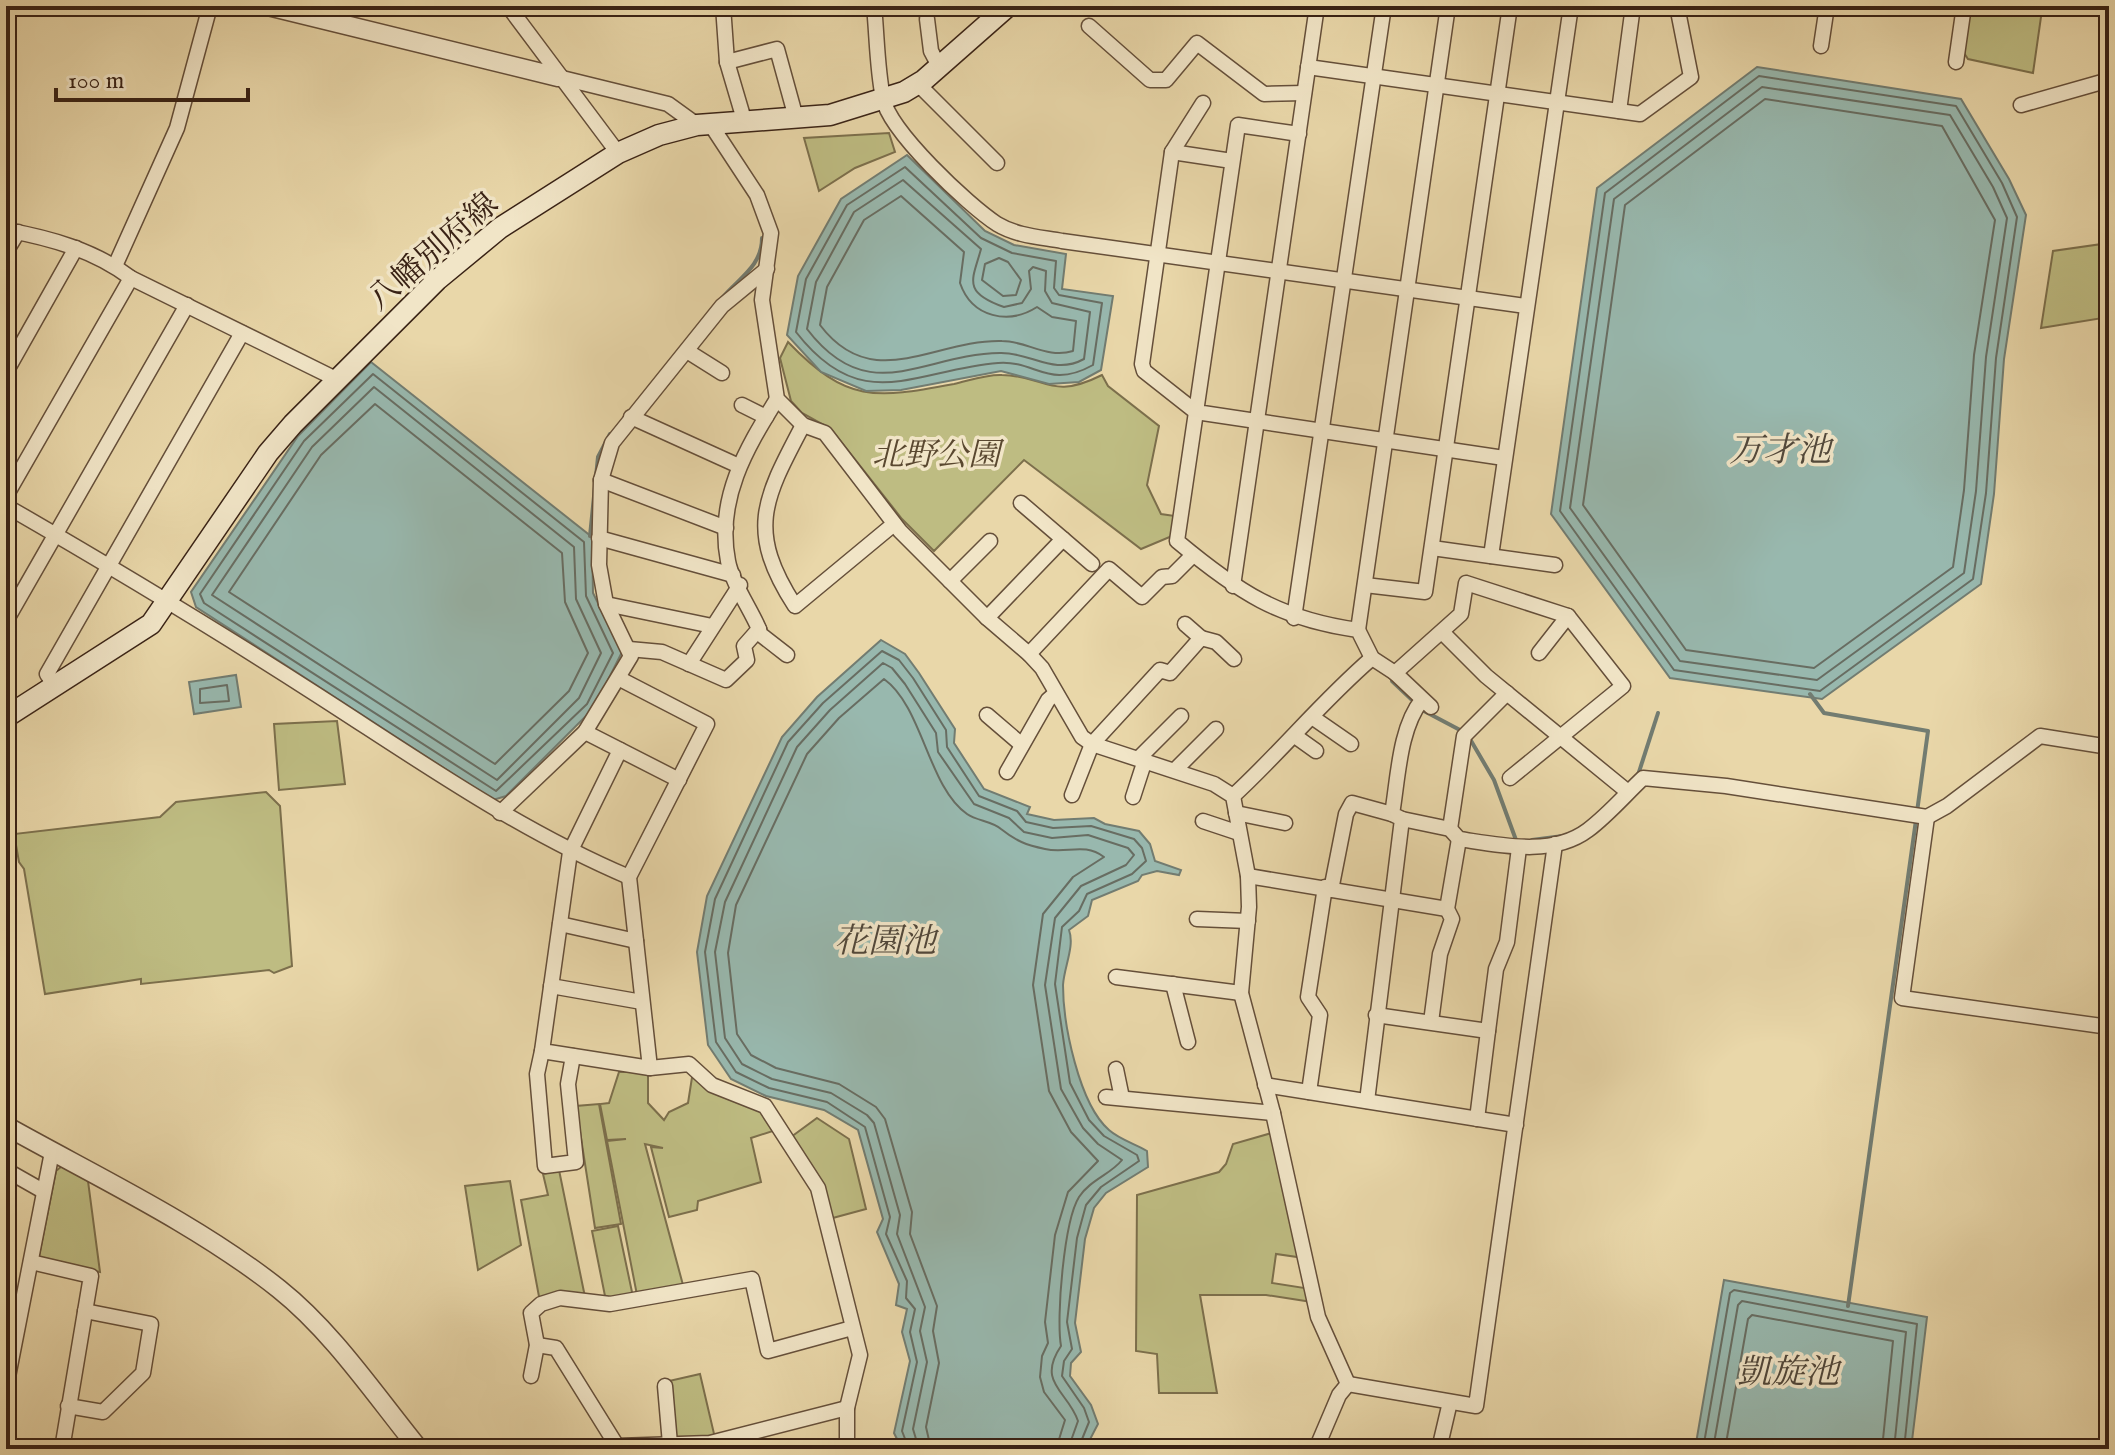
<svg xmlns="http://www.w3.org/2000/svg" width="2115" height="1455" viewBox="0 0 2115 1455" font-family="'IM FELL English','Noto Serif JP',serif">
<rect width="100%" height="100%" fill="#e9d7a9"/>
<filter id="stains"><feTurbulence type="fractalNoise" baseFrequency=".0025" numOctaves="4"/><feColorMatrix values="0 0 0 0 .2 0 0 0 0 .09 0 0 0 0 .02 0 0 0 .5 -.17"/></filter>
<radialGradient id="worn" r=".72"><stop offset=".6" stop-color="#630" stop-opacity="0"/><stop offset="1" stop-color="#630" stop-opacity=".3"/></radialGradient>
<g fill="#bebc82" stroke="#7c6f4c" stroke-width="2">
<path d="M1970,6L2042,10L2033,73L1968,59L1964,53Z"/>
<path d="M889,133L895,152L855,168L819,191L804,138Z"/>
<path d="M2109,243V317L2041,328L2053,251Z"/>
<path d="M788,342C847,403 874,399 954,384C968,381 987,374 1002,375C1047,376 1050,401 1102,375L1108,386L1159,426L1147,485L1161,514L1175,516L1172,536L1141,549L1024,460L934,551L902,519L831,429L802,413L791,401L780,358Z"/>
<path d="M337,721L345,784L279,790L274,724Z"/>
<path d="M266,792L280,806L292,966L274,973L269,970L141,984V979L45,994L24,869L19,862L14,834L160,817L176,802Z"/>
<path d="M648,1071V1103L664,1120L669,1112L688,1103L693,1071L758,1107L779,1129L751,1138L761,1182L698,1201L697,1210L669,1217L651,1147L663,1148L645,1144L683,1285L637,1295L607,1141L626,1139L607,1140L600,1104L609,1103L619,1072Z"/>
<path d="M599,1104L621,1224L595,1228L576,1106Z"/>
<path d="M817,1118L849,1139L866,1209L829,1219L791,1137Z"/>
<path d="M1275,1132L1304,1258L1276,1254L1272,1283L1311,1289L1312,1302L1266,1295H1200L1217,1393H1159L1157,1354L1136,1351L1137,1195L1219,1172L1226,1164L1233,1144Z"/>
<path d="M62,1166L88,1181L100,1272L43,1261L39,1256L56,1171Z"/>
<path d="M559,1170L585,1297L540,1302L521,1200L548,1195L543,1174Z"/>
<path d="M510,1181L521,1245L478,1270L465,1186Z"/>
<path d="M618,1226L632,1292L629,1296L606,1301L592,1231Z"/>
<path d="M700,1374L715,1438L676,1442L669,1381Z"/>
</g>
<g fill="#98b8ae" stroke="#727c71" stroke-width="2">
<path d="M1757,67L1961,99L2009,179L2026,215L2004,359L1994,494L1981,584L1822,699L1670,678L1551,514L1597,188Z"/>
<path d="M907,155L985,231L1014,245L1066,254L1062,289L1113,296L1101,370L1079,382L1049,384L1001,371L901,390L866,391L821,372L787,335L798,276L841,199Z"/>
<path d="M371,362L592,537L593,593L622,652L594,708L506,796L493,800L196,607L191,592L298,436Z"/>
<path d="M881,640L905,654L919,673L955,729L954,743L984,789L1030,807L1027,814L1054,820L1094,818L1105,824L1139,831L1150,844L1155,861L1181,870L1179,875L1157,871L1142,875L1138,881L1092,900L1088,916L1069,930C1075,946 1064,967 1063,985C1063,1024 1079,1104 1109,1130C1119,1139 1135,1144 1147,1151L1148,1167L1106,1193L1094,1208L1085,1239L1075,1323L1081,1352L1071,1363L1070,1376L1091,1405L1098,1424L1085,1449H902L894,1433L910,1361L902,1332L907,1309L896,1305L899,1284L877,1232L883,1219L858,1130L824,1110L766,1096L731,1079L708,1045L697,952L707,896L782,737L817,697Z"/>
<path d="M236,675L241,707L194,714L189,682Z"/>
<path d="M1724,1280L1927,1317L1911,1449H1695Z"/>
</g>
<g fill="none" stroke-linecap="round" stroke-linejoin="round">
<g stroke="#686d62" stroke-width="2">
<path d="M1759,76L1956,106L2002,183L2017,217L1996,358L1986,493L1973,579L1820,691L1674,670L1560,511L1605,193Z"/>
<path d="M1762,87L1950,115L1993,187L2007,218L1986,357L1976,491L1964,573L1817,680L1680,661L1570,508L1614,199Z"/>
<path d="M1765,99L1942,126L1995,220L1974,355L1964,490L1953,567L1814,668L1686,650L1583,505L1625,205Z"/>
<path d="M905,167L981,238L1012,253L1056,261L1054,288L1059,295L1102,303L1093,365C1048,390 1036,360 998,363C914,370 862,417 796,332L806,279L847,205Z"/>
<path d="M903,180L981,249C973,279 961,292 1004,307L1022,303L1031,289L1029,271L1033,267L1046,271L1045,291L1052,303L1090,312L1084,359C1053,376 1031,352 1000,353C923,354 869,410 807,329L816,282L854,212Z"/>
<path d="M901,196L964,252L960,283C972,318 1009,325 1037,307L1052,317L1076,321L1073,351C1047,359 1027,341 1002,341C935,339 873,395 820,325L827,287L864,220Z"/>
<path d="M999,258L1008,262L1021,280L1016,295L1003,296L982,280L985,264Z"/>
<path d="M373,374L584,542L586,596L613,653L587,704L496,791L204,603L200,594L304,441Z"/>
<path d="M374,387L574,547L576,599L601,653L579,698L497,780L212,595L312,447Z"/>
<path d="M375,404L562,553L565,602L588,653L569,691L495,764L229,592L321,455Z"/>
<path d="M227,685L229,701L200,703V689Z"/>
<path d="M909,1449L902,1431L917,1362L910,1332L915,1309L906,1298L907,1281L886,1234L890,1217L865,1127L827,1102L769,1088L736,1072L716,1042L705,952L715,899L788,742L823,703L882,651L899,660L913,678L946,730L947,747L979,796L1017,811L1026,822L1053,828L1091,826L1134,839L1142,848L1146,861L1132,874L1087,894L1079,911L1062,927L1055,984L1070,1083L1089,1120L1104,1136L1137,1155L1139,1161L1101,1187L1086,1205L1077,1238L1067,1322L1072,1349L1064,1361L1062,1376L1084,1408L1089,1422L1078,1449"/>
<path d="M919,1449L913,1429L927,1362L920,1331L925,1307L897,1234L900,1215L874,1123L867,1115L831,1093L772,1079L742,1064L725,1038L715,952L725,902L797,747L830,710L883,663L892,668L905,684L936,733L938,752L974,804L1009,818L1024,832L1052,838L1088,835L1128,848L1134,855L1126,865L1081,886L1055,918L1045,985L1061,1089L1083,1128L1098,1144L1122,1160C1111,1174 1090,1180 1079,1197C1064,1221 1056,1318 1061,1346C1036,1383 1068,1391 1078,1421L1068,1449"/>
<path d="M931,1449L926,1427L939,1363L933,1331L937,1306L910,1234L912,1212L885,1119L876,1107L839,1084L776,1068L751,1055L737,1034L728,953L736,905L807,754L839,718L884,679C923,707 928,787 967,814C977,821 992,821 1001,829C1016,841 1026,845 1045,849C1067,854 1084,842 1104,857L1073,877L1043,914L1033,985L1049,1091L1071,1132L1098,1161L1068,1192L1055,1235L1045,1322L1048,1343L1042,1356L1040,1377L1044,1392L1065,1420L1056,1449"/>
<path d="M1703,1449L1730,1293L1734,1290L1917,1324L1904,1449"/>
<path d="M1713,1449L1738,1305L1742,1301L1906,1332L1894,1449"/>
<path d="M1725,1449L1748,1319L1752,1315L1893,1341L1882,1449"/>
</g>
<g stroke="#727c71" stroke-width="4">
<path d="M722,298C739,278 762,266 762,238"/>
<path d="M590,536L598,457L610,434"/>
<path d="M1392,681L1411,699"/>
<path d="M1810,694L1824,713L1928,731L1917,812"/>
<path d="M1424,711L1460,730"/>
<path d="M1470,739L1494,780L1516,840"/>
<path d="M1638,775L1658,713"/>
<path d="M1532,840L1563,836"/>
<path d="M1848,1306L1916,820"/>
</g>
<g stroke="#654f3a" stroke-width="17">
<g id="minor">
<path d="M508,6L618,153"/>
<path d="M723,6L727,62L745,123"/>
<path d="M874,6C877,36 877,68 883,98C889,131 968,205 997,224C1017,236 1040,237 1062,241L1526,306"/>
<path d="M927,19L931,51L940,68"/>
<path d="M1089,26L1150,80H1166L1197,43L1264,94L1304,93"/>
<path d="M1821,46L1827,6"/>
<path d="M727,62L777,49L796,118"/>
<path d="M1956,62L1964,6"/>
<path d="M1308,67L1640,114L1691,77L1677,6"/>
<path d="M558,77L668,104L697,125"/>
<path d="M918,84L997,163"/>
<path d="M1203,103L1172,152L1142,364L1144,371L1196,412L1177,541C1238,592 1279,619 1358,630L1372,658L1395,673L1431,707"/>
<path d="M2021,105L2109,80"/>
<path d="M1619,111L1633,6"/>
<path d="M711,125L757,195L771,233L762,300L777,399L803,425L825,433L900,531L987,618L1029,654L1042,668L1082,737L1092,744L1214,784L1233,796L1248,876L1249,907L1241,993L1273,1113L1318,1317L1348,1384"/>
<path d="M1299,134L1238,125L1196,412L1504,458"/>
<path d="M1172,152L1232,161"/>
<path d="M6,230C50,238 94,250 131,278L336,379"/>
<path d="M6,252L18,232"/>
<path d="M115,266L177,128L210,6"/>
<path d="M687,351L722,373"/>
<path d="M6,372L76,248"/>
<path d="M742,405L766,417"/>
<path d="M631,417L739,466"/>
<path d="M803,425C764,499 746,530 795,606L894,524"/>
<path d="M601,480L726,528"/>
<path d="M6,496L131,278"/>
<path d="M1021,503L1063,539"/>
<path d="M6,506C110,566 213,628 314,693C417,759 516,829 629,877"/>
<path d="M599,538L733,575"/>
<path d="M1432,548L1555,565"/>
<path d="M1491,556L1571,6"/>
<path d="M950,581L990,541"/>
<path d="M1365,585L1425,592L1510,6"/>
<path d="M1233,586L1317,6"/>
<path d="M606,604L712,626"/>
<path d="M987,618L1063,539L1092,564"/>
<path d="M1294,618L1384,6"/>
<path d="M6,621L187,305"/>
<path d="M1185,624L1201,638"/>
<path d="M759,629L760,634L787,655"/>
<path d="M1358,630L1448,6"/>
<path d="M1443,633L1486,676L1628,792"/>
<path d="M629,649L662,652L726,680L747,660L744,646L759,629C750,608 732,583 728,561C716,499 746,449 777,399"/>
<path d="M1539,653L1568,616"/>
<path d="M1029,654L1109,569L1142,597L1162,577L1172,576L1193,555"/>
<path d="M689,664L740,585"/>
<path d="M1395,673L1461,614L1466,583L1568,616L1623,686L1510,778"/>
<path d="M620,679L707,724L629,877L650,1068"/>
<path d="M55,686L47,674L242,333"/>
<path d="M987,715L1022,745"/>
<path d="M1312,717L1351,744"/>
<path d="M585,732L679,780"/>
<path d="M1295,736L1316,751"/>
<path d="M620,750L570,852L542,1051L650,1068L689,1064L712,1085L765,1106L818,1188L860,1355L847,1408V1449"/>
<path d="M1139,758L1181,716"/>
<path d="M1175,770L1216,729"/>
<path d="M1007,772L1048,700L1056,693"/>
<path d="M1072,795L1092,744L1160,670L1170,673L1201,638L1216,642L1234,659"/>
<path d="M1233,796C1281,752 1322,701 1372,658"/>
<path d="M1133,797L1145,760"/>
<path d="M500,813L585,732L631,656L606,604L599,565L601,480L612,443L722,306L767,269"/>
<path d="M1236,813L1285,823"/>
<path d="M1927,817L1902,998L2109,1027"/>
<path d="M1402,819L1450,829L1459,839C1500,845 1552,857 1588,830C1608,815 1625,795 1643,778L1726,786L1927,817L1947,806L2040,736L2109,747"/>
<path d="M1203,821L1239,833"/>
<path d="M1450,829L1464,736L1507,693"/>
<path d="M1248,876L1447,909"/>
<path d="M1331,890L1346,814L1352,803L1392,814"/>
<path d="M1197,919L1248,921"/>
<path d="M560,924L636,941"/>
<path d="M1116,977L1241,993"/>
<path d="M1173,984L1188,1042"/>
<path d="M551,986L642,1002"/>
<path d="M1376,1015L1488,1031L1496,969L1507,942L1519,848"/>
<path d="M1431,1022L1440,954L1452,919L1447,909L1459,839"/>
<path d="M542,1051L537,1074L545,1166L576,1162L568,1084L573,1056"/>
<path d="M1116,1069L1122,1098"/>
<path d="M1265,1085L1516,1125"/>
<path d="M1309,1092L1320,1015L1308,997L1325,887"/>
<path d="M1106,1097L1273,1113"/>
<path d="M1367,1101L1402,819L1392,814C1398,780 1399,728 1422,700"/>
<path d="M1477,1119L1488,1031"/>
<path d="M6,1170L43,1191"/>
<path d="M31,1262L91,1276L62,1449"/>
<path d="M537,1345L556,1348L617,1446L710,1443L847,1408"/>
<path d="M531,1376L537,1345L531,1313L541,1304L560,1298L610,1304L752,1279L768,1351L852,1328"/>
<path d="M1348,1384L1476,1406L1555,844"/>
<path d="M665,1386L670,1444"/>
<path d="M6,1387L52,1152"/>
<path d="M68,1406L103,1412L143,1373L151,1324L85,1311"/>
<path d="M1316,1449L1339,1395L1348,1384"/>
<path d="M1439,1449L1450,1402"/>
</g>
</g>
<g stroke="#654f3a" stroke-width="21">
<g id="tertiary">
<path d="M268,6L558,77"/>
<path d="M6,1126C97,1177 197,1224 279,1289C333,1332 375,1395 419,1449"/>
</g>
</g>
<g stroke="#392215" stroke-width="23">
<path id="secondary" d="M6,717L151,624L268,453L293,424L437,280L500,228L618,153L659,135L697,125L830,115L904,92L924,80L1008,6"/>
</g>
<use href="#minor" stroke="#f1e5c7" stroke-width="14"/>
<use href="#tertiary" stroke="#f1e5c7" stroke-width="18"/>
<use href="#secondary" stroke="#f1e5c7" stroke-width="20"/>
</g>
<g text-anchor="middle" stroke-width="7" stroke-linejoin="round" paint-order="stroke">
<g font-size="32" fill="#392215" stroke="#f1e5c7">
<text transform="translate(432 251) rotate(-41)" y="11">八幡別府線</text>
</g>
<g font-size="32" font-style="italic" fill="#5a4830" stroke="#f1e5c7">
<text x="936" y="465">北野公園</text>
</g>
<g font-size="34" font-style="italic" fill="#51483b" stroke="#f1e5c7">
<text x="1780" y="461">万才池</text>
<text x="885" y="952">花園池</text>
<text x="1788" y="1383">凱旋池</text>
</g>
</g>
<rect width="2115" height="1455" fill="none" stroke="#e9d7a9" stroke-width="32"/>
<rect x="8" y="8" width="2099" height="1439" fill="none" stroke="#392215" stroke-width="4"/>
<rect x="16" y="16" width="2083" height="1423" fill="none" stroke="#392215" stroke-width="2"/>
<path d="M56 88v12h192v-12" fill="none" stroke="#392215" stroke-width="4"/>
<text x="68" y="88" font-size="24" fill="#392215" stroke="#f1e5c7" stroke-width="6" paint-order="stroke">100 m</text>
<rect width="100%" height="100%" filter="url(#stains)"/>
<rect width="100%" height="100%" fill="url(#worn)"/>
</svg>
